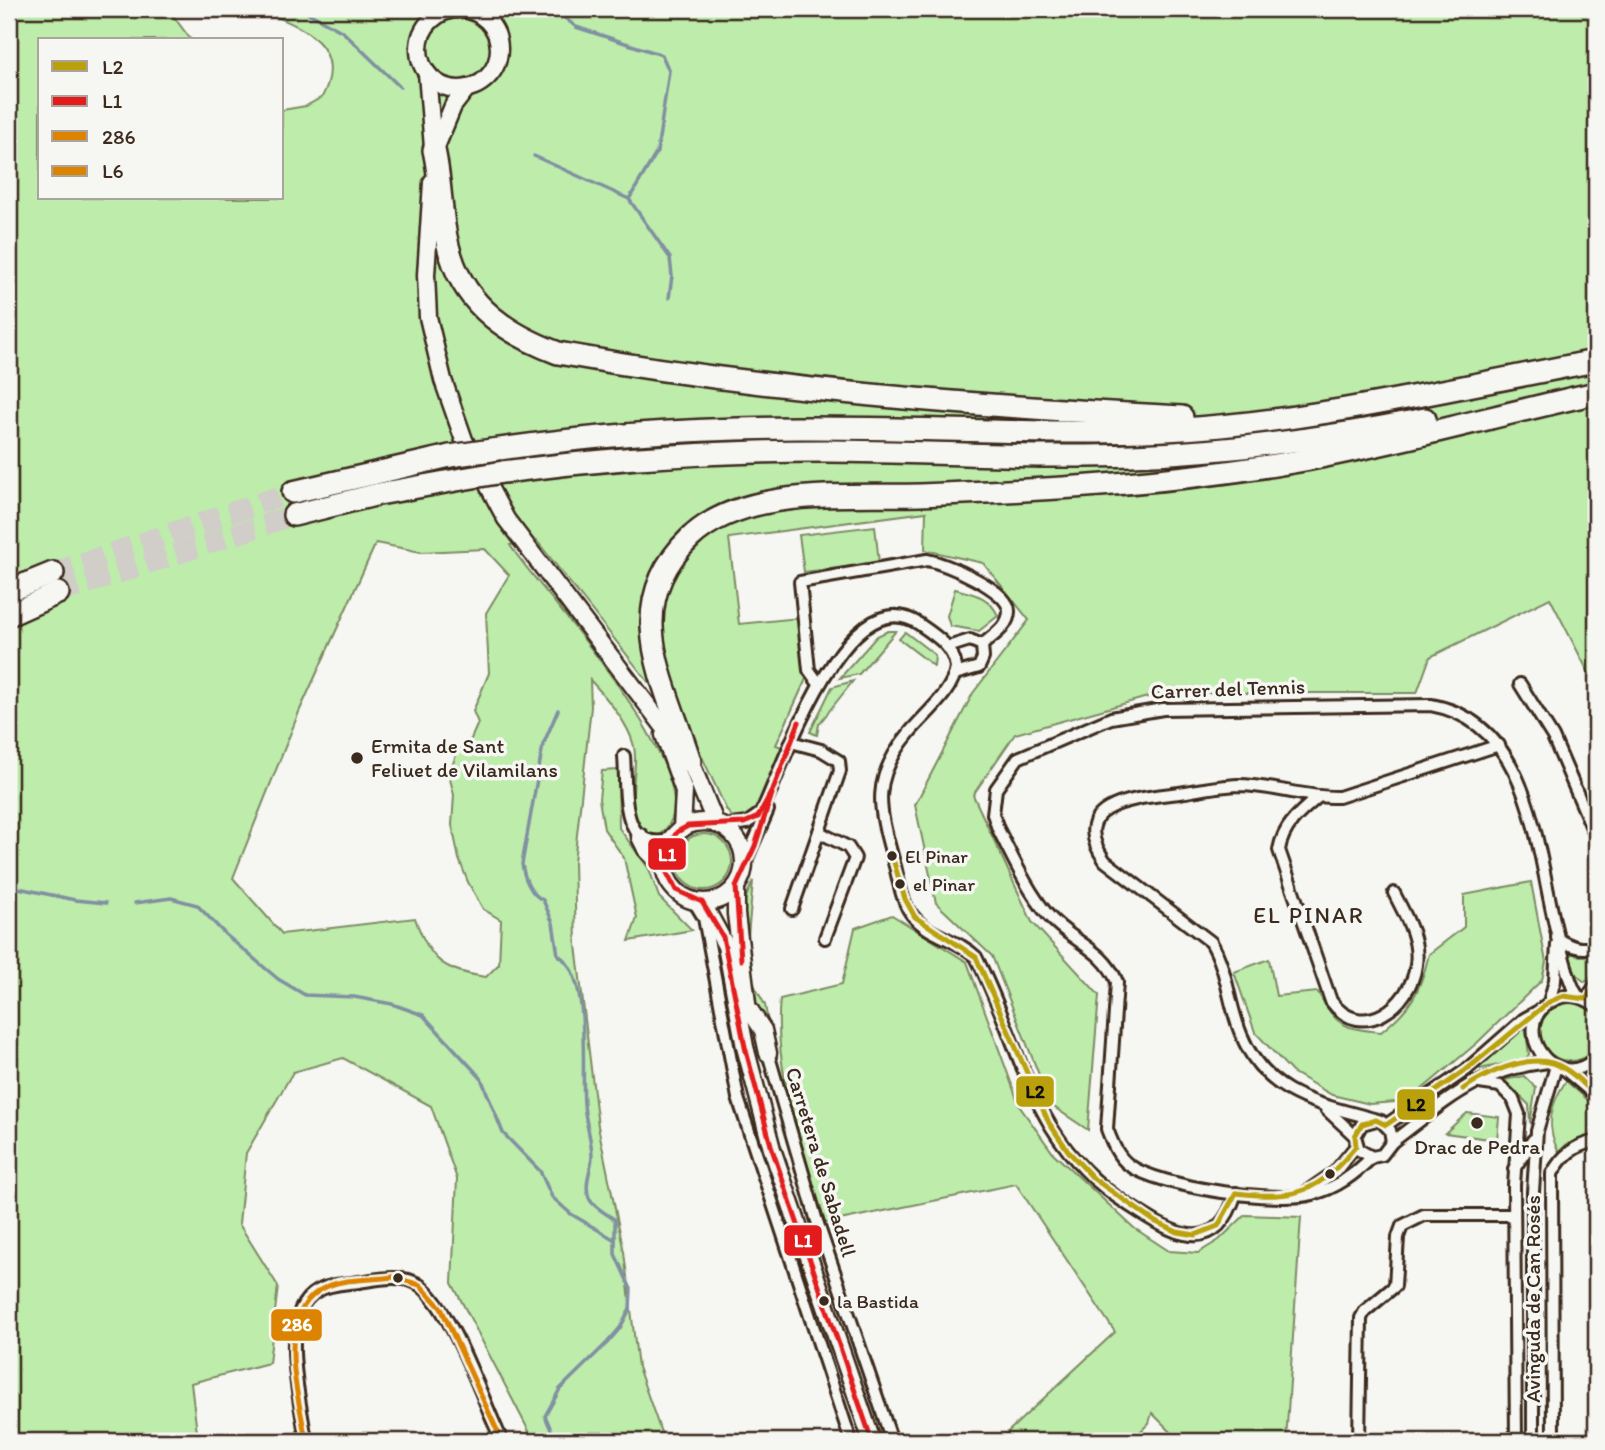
<svg xmlns="http://www.w3.org/2000/svg" width="1605" height="1450" viewBox="0 0 1605 1450" font-family="Itim,sans-serif">
<rect width="100%" height="100%" fill="#f6f6f2"/>
<filter id="ink" filterUnits="userSpaceOnUse"><feTurbulence type="fractalNoise" baseFrequency=".0143" numOctaves="2"/><feDisplacementMap in="SourceGraphic" scale="14" xChannelSelector="R" yChannelSelector="G"/><feConvolveMatrix kernelMatrix="1 2 1 2 8 2 1 2 1" color-interpolation-filters="sRGB"/></filter>
<g filter="url(#ink)">
<g fill="#bdecab" stroke="#7c8b64" stroke-width="2" fill-rule="evenodd">
<path d="M9,9H168L191,40H40V198H282V110L306,106L322,97C351,43 294,22 254,9H1596V687L1550,598L1430,657L1417,693H1162L1015,734L973,795L1032,922L1099,995L1088,1130L1051,1105L992,956L936,903L915,805L973,693L1029,620L983,563L925,550L926,512L729,538L739,624L799,618L806,679L776,745L782,747C777,762 764,811 751,818C746,821 740,820 734,819L727,811L668,683L659,630L663,598L684,556L716,527L772,509L912,504L883,490L821,492L749,498L702,516L663,563L649,596L645,632L651,667L659,690L657,693L537,541L510,545C534,585 736,797 655,837C616,824 642,771 633,743C627,721 605,696 590,680L591,707L574,862L576,945L598,1126L624,1252L638,1367L664,1441H534L452,1283L457,1179L431,1106L343,1058L293,1072L246,1153L239,1224L278,1286L269,1363L191,1383L198,1441H9ZM376,543L421,552L485,549L509,575L486,613L489,673L473,711L478,723L471,739L457,752L449,775L454,795L452,825L459,859L468,882L483,909L501,920L499,964L486,977C442,971 429,959 415,918L282,934L233,878L299,712Z"/>
<path d="M875,526L879,563L804,572L799,535Z"/>
<path d="M955,589C974,594 990,596 998,616L979,631L950,626L947,616Z"/>
<path d="M888,631H896L859,674L840,678L877,636Z"/>
<path d="M905,632L935,655L934,666L899,639Z"/>
<path d="M853,681L819,724L817,735L810,732L832,687Z"/>
<path d="M618,770L619,828L649,869L659,897L692,930L629,941L637,918L624,858L604,829L599,799L602,771Z"/>
<circle cx="704" cy="862" r="28"/>
<path d="M753,881L746,958L743,904Z"/>
<path d="M1531,882L1546,962L1542,980L1477,1043L1408,1101L1370,1104L1332,1095L1292,1072L1255,1032L1234,972L1269,959L1276,996L1318,992C1337,1027 1343,1028 1381,1032C1411,1008 1420,993 1429,954L1464,927V895Z"/>
<path d="M892,915L967,962L1020,1107L1053,1153L1134,1228L1169,1251L1198,1253L1219,1240L1245,1215L1301,1217L1286,1441H1180L1152,1413L1149,1423L1131,1441H998L1115,1332L1016,1184L825,1223C806,1153 772,1073 780,999L842,984L855,928Z"/>
<path d="M1567,952L1580,956H1596V973L1585,982C1573,974 1570,965 1567,952Z"/>
<path d="M748,970H751L753,983L765,1005L770,1033L751,997Z"/>
<circle cx="1570" cy="1031" r="30"/>
<path d="M1525,1025L1529,1054L1526,1059L1480,1069L1479,1065Z"/>
<path d="M1524,1076L1536,1088L1530,1123L1529,1105L1504,1080Z"/>
<path d="M1566,1081L1596,1107V1136L1567,1144L1559,1152C1545,1127 1550,1104 1566,1081Z"/>
<path d="M1467,1113L1499,1117L1497,1140L1445,1133Z"/>
</g>
<g fill="none" stroke-linecap="round" stroke-linejoin="round">
<g stroke="#8190a1" stroke-width="3.5">
<path d="M301,9L343,32L400,87"/>
<path d="M561,9L560,14L576,27L662,55L669,71L657,152L629,199L670,258L672,276L669,298"/>
<path d="M534,156L629,199"/>
<path d="M9,886L75,900L106,903"/>
<path d="M135,903L171,898L197,905L226,935L278,979L305,995L354,997L392,1004L423,1015L481,1078L503,1133L540,1171L552,1197L571,1214L615,1240"/>
<path d="M556,1441L545,1416L560,1389L607,1343L620,1328L630,1309L631,1289L615,1254V1220C607,1214 595,1208 590,1200C583,1186 591,1171 592,1157C592,1139 585,1122 584,1104C581,1068 592,975 558,955L553,923L543,900C531,895 524,878 522,864L543,745L558,710"/>
</g>
<g stroke="#d1cdc8" stroke-width="21" stroke-dasharray="21 10" stroke-linecap="butt">
<path d="M53,573L293,492"/>
<path d="M58,593L294,515"/>
</g>
<g stroke="#3b2a1e" stroke-width="16">
<g id="street">
<path d="M948,647L970,640L982,645"/>
<path d="M955,674L979,667L983,658L982,645"/>
<path d="M819,684L809,670L800,582L927,560C945,563 1009,590 1009,611C1009,627 992,636 982,645"/>
<path d="M1520,684L1553,737L1596,837"/>
<path d="M791,742L821,750L839,761L840,771L792,909"/>
<path d="M624,756C627,790 618,852 671,840"/>
<path d="M1318,797C1300,812 1283,826 1279,850L1331,1001C1361,1043 1411,1006 1416,965C1420,939 1405,915 1394,893"/>
<path d="M723,826L747,823L761,813C782,770 845,575 919,624C935,635 953,646 956,667C954,691 925,714 910,732C869,781 879,809 895,866C899,882 902,903 913,916C929,936 958,939 976,957C1024,1050 1029,1141 1127,1204C1144,1215 1164,1229 1184,1234C1214,1241 1228,1219 1236,1193"/>
<path d="M819,832L848,847L855,858L825,938"/>
<path d="M744,865L768,810"/>
<path d="M693,900L704,918L738,1098L851,1441"/>
<path d="M1557,938C1571,947 1580,950 1596,947"/>
<path d="M1586,999L1596,985"/>
<path d="M1549,1002L1555,980L1557,944"/>
<path d="M1596,1006C1584,997 1571,992 1556,999C1504,1022 1553,1098 1596,1058"/>
<path d="M768,1053L816,1218L892,1441"/>
<path d="M1564,1069L1596,1096"/>
<path d="M1472,1082L1500,1086L1513,1099L1519,1114L1514,1185L1516,1441"/>
<path d="M1326,1109L1355,1136"/>
<path d="M1376,1120L1362,1124L1355,1136L1359,1150L1372,1157L1382,1155L1392,1142C1448,1100 1475,1071 1548,1062"/>
<path d="M1386,1125L1466,1070L1524,1019L1542,1009"/>
<path d="M1392,1142L1390,1130L1381,1121C1323,1104 1267,1099 1241,1034C1228,1003 1228,971 1211,942L1105,861C1064,802 1140,798 1179,793C1198,790 1218,786 1238,785C1272,785 1305,798 1339,797L1499,745"/>
<path d="M1372,1157C1355,1174 1337,1188 1313,1194C1277,1204 1159,1187 1129,1165C1117,1156 1112,1142 1107,1129L1117,982C1104,949 1070,941 1048,915C1027,890 1013,858 998,829L993,814L996,789L1018,758L1111,718L1163,709L1431,705C1539,724 1536,868 1562,952C1566,966 1569,984 1578,996"/>
<path d="M1514,1169L1533,1140"/>
<path d="M1303,1194L1335,1172L1356,1146"/>
<path d="M306,1441C301,1401 276,1314 317,1291C330,1284 345,1284 359,1282C378,1279 404,1273 421,1286C452,1310 484,1403 502,1441"/>
<path d="M1359,1441L1361,1318L1365,1311L1395,1286L1398,1237L1402,1226L1424,1215H1514"/>
<path d="M1533,1441V1192L1537,1131L1556,1066"/>
<path d="M1553,1441L1552,1174C1562,1155 1575,1145 1596,1141"/>
</g>
</g>
<g stroke="#3b2a1e" stroke-width="21">
<g id="secondary">
<circle cx="459" cy="49" r="40"/>
<path d="M427,73L434,160"/>
<path d="M436,147L453,106L467,88"/>
<path d="M432,182L426,275L428,317L443,380L464,440L506,519L690,761L716,824"/>
<path d="M664,735L684,791L682,829"/>
<circle cx="704" cy="862" r="40"/>
<path d="M640,837L646,849L664,867"/>
<path d="M736,887V914L747,1003"/>
<path d="M702,902L726,946L745,1047L772,1149L872,1441"/>
<path d="M747,1006L763,1030L768,1053"/>
</g>
</g>
<g stroke="#3b2a1e" stroke-width="26">
<g id="highway">
<path d="M434,150C442,185 440,223 451,256C467,308 510,335 558,353C765,390 973,406 1182,417"/>
<path d="M492,450C593,435 695,428 798,428C921,427 1044,436 1166,430C1311,423 1454,387 1596,361"/>
<path d="M503,472C610,458 717,451 825,451C927,451 1029,459 1131,455C1230,452 1328,438 1425,419"/>
<path d="M293,492L450,456"/>
<path d="M294,515L379,494L462,479"/>
<path d="M9,591L53,573"/>
<path d="M9,615L58,593"/>
<path d="M690,761C666,684 618,607 690,538C744,486 849,497 920,495C1047,490 1174,483 1299,461C1399,443 1497,415 1596,393"/>
</g>
</g>
<use href="#street" stroke="#f6f6f2" stroke-width="10"/>
<use href="#secondary" stroke="#f6f6f2" stroke-width="16"/>
<use href="#highway" stroke="#f6f6f2" stroke-width="21"/>
<g stroke="#3b2a1e" stroke-width="26" stroke-linecap="butt">
<g id="highway-bridge">
<path d="M450,456L492,450"/>
<path d="M462,479L503,472"/>
</g>
</g>
<use href="#highway-bridge" stroke="#f6f6f2" stroke-width="21"/>
<g stroke="#f6f6f2" stroke-width="10">
<g id="bus-1">
<path d="M892,856L905,899L915,917L976,957L1049,1123L1069,1152L1094,1179L1154,1221L1177,1232L1195,1235L1218,1226L1236,1193"/>
<path d="M1463,1089C1485,1074 1524,1055 1552,1063C1569,1068 1583,1083 1596,1096"/>
<path d="M1236,1193C1296,1200 1318,1193 1356,1146L1355,1136L1362,1124L1376,1120L1386,1125L1466,1070L1549,1002L1563,996L1586,999L1596,985"/>
</g>
</g>
<g stroke="#f6f6f2" stroke-width="10">
<g id="bus-2">
<path d="M799,722L774,787L758,817L744,823L688,826L677,832L669,845L664,867L676,890L702,902L723,937L745,1047L772,1149L872,1441"/>
<path d="M741,960L736,887L755,846L772,794"/>
</g>
</g>
<g stroke="#f6f6f2" stroke-width="10">
<path id="bus-3" d="M306,1441C299,1395 271,1310 328,1286C348,1278 372,1280 393,1277"/>
</g>
<g stroke="#f6f6f2" stroke-width="10">
<path id="bus-4" d="M393,1277L420,1285L441,1308L502,1441"/>
</g>
<use href="#bus-1" stroke="#baa10b" stroke-width="5"/>
<use href="#bus-2" stroke="#e31b1d" stroke-width="5"/>
<use href="#bus-3" stroke="#dc8400" stroke-width="5"/>
<use href="#bus-4" stroke="#dc8400" stroke-width="5"/>
</g>
</g>
<g fill="#3b2a1e" stroke="#f6f6f2" stroke-width="2.5">
<circle cx="357" cy="758" r="7"/>
<circle cx="892" cy="856" r="6"/>
<circle cx="900" cy="884" r="6"/>
<circle cx="1477" cy="1123" r="7"/>
<circle cx="1330" cy="1174" r="6"/>
<circle cx="398" cy="1278" r="6"/>
<circle cx="824" cy="1301" r="6"/>
</g>
<g text-anchor="middle" stroke-width="7" stroke-linejoin="round" paint-order="stroke">
<g font-size="19" fill="#3b2a1e" stroke="#f6f6f2" text-anchor="start">
<text x="905" y="863">El Pinar</text>
<text x="913" y="891">el Pinar</text>
<text x="837" y="1308">la Bastida</text>
</g>
<g font-size="21" fill="#3b2a1e" stroke="#f6f6f2">
<text transform="translate(1228 689) rotate(-2)" y="7">Carrer del Tennis</text>
<text transform="translate(821 1162) rotate(73)" y="7">Carretera de Sabadell</text>
<text transform="translate(1533 1299) rotate(-90)" y="7">Avinguda de Can Rosés</text>
</g>
<g font-size="21" fill="#3b2a1e" stroke="#f6f6f2" text-anchor="start">
<text x="371" y="753">Ermita de Sant<tspan x="371" dy="24">Feliuet de Vilamilans</tspan></text>
<text x="1477" y="1154" text-anchor="middle">Drac de Pedra</text>
</g>
<g font-size="23" letter-spacing="2" fill="#3b2a1e" stroke="#f6f6f2">
<text x="1309" y="923">EL PINAR</text>
</g>
</g>
<g stroke="#f6f6f2" stroke-width="2.5">
<rect x="647" y="837" width="40" height="34" rx="7" fill="#e31b1d"/>
<rect x="1015" y="1075" width="40" height="33" rx="7" fill="#baa10b"/>
<rect x="1396" y="1088" width="40" height="33" rx="7" fill="#baa10b"/>
<rect x="783" y="1224" width="40" height="33" rx="7" fill="#e31b1d"/>
<rect x="270" y="1308" width="53" height="34" rx="7" fill="#dc8400"/>
</g>
<g font-size="19" text-anchor="middle" font-weight="bold" fill="#fff">
<text x="667" y="861">L1</text>
<text x="803" y="1247">L1</text>
<text x="297" y="1331">286</text>
</g>
<g font-size="19" text-anchor="middle" font-weight="bold" fill="#111">
<text x="1035" y="1098">L2</text>
<text x="1416" y="1111">L2</text>
</g>
<rect width="1605" height="1450" fill="none" stroke="#f6f6f2" stroke-width="35"/>
<rect x="18" y="18" width="1570" height="1415" fill="none" stroke="#3b2a1e" stroke-width="2.5" filter="url(#ink)"/>
<rect x="38" y="38" width="245" height="161" fill="#f6f6f2" stroke="#aba49d" stroke-width="2"/>
<rect x="52" y="61" width="35" height="10" fill="#baa10b" stroke="#aba49d" stroke-width="2"/>
<text x="102" y="74" font-size="21" fill="#3b2a1e">L2</text>
<rect x="52" y="96" width="35" height="10" fill="#e31b1d" stroke="#aba49d" stroke-width="2"/>
<text x="102" y="108" font-size="21" fill="#3b2a1e">L1</text>
<rect x="52" y="131" width="35" height="10" fill="#dc8400" stroke="#aba49d" stroke-width="2"/>
<text x="102" y="144" font-size="21" fill="#3b2a1e">286</text>
<rect x="52" y="166" width="35" height="10" fill="#dc8400" stroke="#aba49d" stroke-width="2"/>
<text x="102" y="178" font-size="21" fill="#3b2a1e">L6</text>
</svg>
